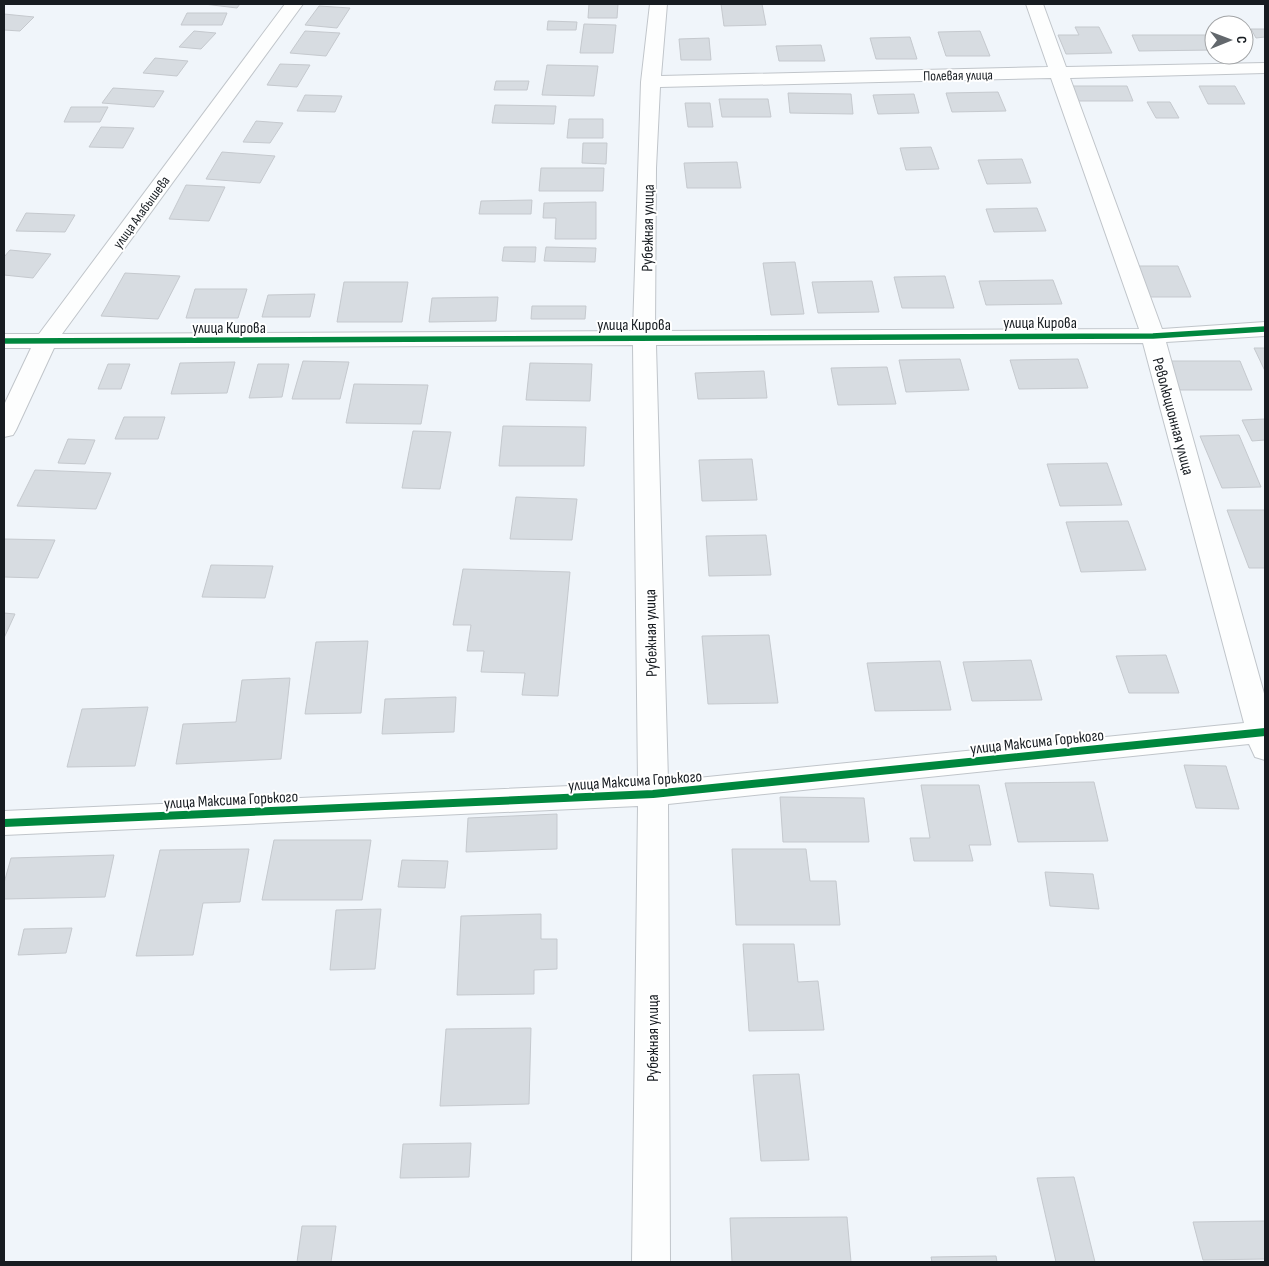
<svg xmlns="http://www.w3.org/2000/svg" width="1269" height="1266" viewBox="0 0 1269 1266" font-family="'Sofia Sans Condensed',sans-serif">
<rect width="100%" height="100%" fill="#f0f5fa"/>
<g fill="#d7dce1" stroke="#c5c9ce">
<path d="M204,4H240L237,8Z"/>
<path d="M589,4H618L617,18H588Z"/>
<path d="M721,4H762L766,25L724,26Z"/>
<path d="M319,6L350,8L337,28L305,25Z"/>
<path d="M187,13H227L222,25H181Z"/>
<path d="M4,14L34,17L20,31L4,30Z"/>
<path d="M548,21L577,22L576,30H547Z"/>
<path d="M584,24L616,25L613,53H580Z"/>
<path d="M1075,27H1099L1112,53L1066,54L1058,35H1079Z"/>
<path d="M1251,29H1265V37L1256,38Z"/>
<path d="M194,31L216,33L201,49L179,47Z"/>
<path d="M305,31L340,33L326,56L290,53Z"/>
<path d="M980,31L990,56H946L938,32Z"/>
<path d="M1132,35H1214V50L1139,51Z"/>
<path d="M910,37L917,59H876L870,38Z"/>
<path d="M709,38L711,60H681L679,39Z"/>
<path d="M821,45L825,61H779L776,46Z"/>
<path d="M155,58L188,61L177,76L143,73Z"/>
<path d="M280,64L310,65L297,87L267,85Z"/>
<path d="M547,65L598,66L594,96L542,95Z"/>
<path d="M496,81H529L527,90H494Z"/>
<path d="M1073,86H1127L1133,101H1078Z"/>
<path d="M1199,86H1235L1245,104H1208Z"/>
<path d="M113,88L164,91L154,107L102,103Z"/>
<path d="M998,92L1006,111L952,112L946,93Z"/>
<path d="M788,93L851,94L853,114L790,113Z"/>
<path d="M914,94L919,113L878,114L873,95Z"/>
<path d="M305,95L342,96L335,112L297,111Z"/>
<path d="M719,99H768L771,117H722Z"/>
<path d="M1147,102H1170L1179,118H1156Z"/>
<path d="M685,103H710L713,127H688Z"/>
<path d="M495,105L556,106L554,124L492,123Z"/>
<path d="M71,107H108L100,122H64Z"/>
<path d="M569,119H603V138H567Z"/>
<path d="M256,121L283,123L270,143L243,142Z"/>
<path d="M101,127L134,128L123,148L89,147Z"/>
<path d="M583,143H607L606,164L582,163Z"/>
<path d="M931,147L939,169L906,170L900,148Z"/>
<path d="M222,152L275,156L260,183L206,179Z"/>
<path d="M1022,159L1031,183L987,184L978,160Z"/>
<path d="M737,162L741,188H687L684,163Z"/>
<path d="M541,168H604L603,191H539Z"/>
<path d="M186,185L225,187L209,221L169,219Z"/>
<path d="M532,200L531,214H479L481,201Z"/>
<path d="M596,202V239H555L556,218H543L544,203Z"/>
<path d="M1037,208L1046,231L994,232L986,209Z"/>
<path d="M26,213L75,215L65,232L16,231Z"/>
<path d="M504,247H536L535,262L502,261Z"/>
<path d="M546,247L596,248L595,262L544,261Z"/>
<path d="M10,250L51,254L33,278L4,275V257Z"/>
<path d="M795,262L804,314L771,315L763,263Z"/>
<path d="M1137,266H1178L1191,297H1148Z"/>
<path d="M125,273L180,276L158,319L101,316Z"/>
<path d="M945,276L954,308H902L894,277Z"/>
<path d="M1053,280L1062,304L986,305L979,281Z"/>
<path d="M872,281L879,312L818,313L812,282Z"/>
<path d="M344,282H408L402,322H337Z"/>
<path d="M195,289H247L238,318H186Z"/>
<path d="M315,294L310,317H262L268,295Z"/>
<path d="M498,297L496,321L429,322L432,298Z"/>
<path d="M532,306H586L585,319H531Z"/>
<path d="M1254,348H1265V371Z"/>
<path d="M960,359L969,390L906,392L899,360Z"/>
<path d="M1078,359L1088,388L1019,389L1010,360Z"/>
<path d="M303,361L349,362L340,399H292Z"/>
<path d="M1169,361H1240L1252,390H1180Z"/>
<path d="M235,362L227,393L171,394L180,363Z"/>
<path d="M530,363L592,364L590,401L526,400Z"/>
<path d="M108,364H130L121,389H98Z"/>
<path d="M258,364H289L282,397L249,398Z"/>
<path d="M887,367L896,404L838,405L831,368Z"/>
<path d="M764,371L767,398L698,399L695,373Z"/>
<path d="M354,384L428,385L421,424L346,423Z"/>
<path d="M124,417H165L158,439H115Z"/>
<path d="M1265,419V440L1252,441L1242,420Z"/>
<path d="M503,426L586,427L584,466H499Z"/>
<path d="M413,431L451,432L440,489L402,488Z"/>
<path d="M1239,435L1261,487L1222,488L1200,436Z"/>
<path d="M68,439L95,440L85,464L58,463Z"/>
<path d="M752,459L757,500L702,501L699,460Z"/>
<path d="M1107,463L1122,505L1060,506L1047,464Z"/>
<path d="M35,470L111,473L96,509L17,506Z"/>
<path d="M516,497L577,499L572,540L510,539Z"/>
<path d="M1227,510H1265V568H1249Z"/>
<path d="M1128,521L1146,570L1081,572L1066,522Z"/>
<path d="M766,535L771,575L709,576L706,536Z"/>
<path d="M4,539L55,540L38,578L4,577Z"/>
<path d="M211,565L273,566L265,598L202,597Z"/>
<path d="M463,569L570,572L558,696L522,695L525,673L481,672L484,651H467L471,625H453Z"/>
<path d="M4,613L15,614L4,638Z"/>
<path d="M769,635L778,703L708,704L702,636Z"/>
<path d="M368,641L361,713L305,714L316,642Z"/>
<path d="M1166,655L1179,693H1129L1116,656Z"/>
<path d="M1031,660L1042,700L972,701L963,662Z"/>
<path d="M940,661L951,710L875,711L867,663Z"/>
<path d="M290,678L281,759L176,764L183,724L236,722L242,680Z"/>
<path d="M456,697L454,732L382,734L385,699Z"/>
<path d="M148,707L135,766L67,767L82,709Z"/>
<path d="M1184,765L1226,766L1239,809L1196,808Z"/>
<path d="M1094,782L1108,841L1018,842L1005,783Z"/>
<path d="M921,785H979L991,845H969L973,861H914L910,838H930Z"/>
<path d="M780,797L864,798L869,842H783Z"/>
<path d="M557,814V849L466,852L468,818Z"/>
<path d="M274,840H371L362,900H262Z"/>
<path d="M249,849L240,902L203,903L193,955L136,956L160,850Z"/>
<path d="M732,849H806L810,881H836L840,925H736Z"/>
<path d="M114,855L105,897L4,899V883L11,858Z"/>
<path d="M402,860L448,861L445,888L398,887Z"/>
<path d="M1045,872L1093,874L1099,909L1050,906Z"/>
<path d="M381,909L375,969L330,970L336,910Z"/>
<path d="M541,914V939H557V969L534,970V994L457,995L461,916Z"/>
<path d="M72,928L66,953L18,955L24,929Z"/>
<path d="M743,944H794L798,982L818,981L824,1030L749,1031Z"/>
<path d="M531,1028L529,1104L440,1106L446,1029Z"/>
<path d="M799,1074L809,1160L761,1161L753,1075Z"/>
<path d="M471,1143L469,1177L400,1178L403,1144Z"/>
<path d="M1074,1177L1095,1262H1056L1037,1178Z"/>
<path d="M847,1217L851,1262H732L730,1218Z"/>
<path d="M1265,1221V1259L1203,1260L1193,1222Z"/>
<path d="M302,1226H336L331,1262H297Z"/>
<path d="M996,1256L997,1262H932L931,1257Z"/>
</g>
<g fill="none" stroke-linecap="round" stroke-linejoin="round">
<g stroke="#c0c5ca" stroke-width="2">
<path id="street" d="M285,4H303L62,334L633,331L641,82L650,4H667L661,76L1048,67L1026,4H1043L1066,67L1265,63V73L1070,78L1162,329L1265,322V336L1166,342L1265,697V760L1255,757L1249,744L668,804L670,1262H632L638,806L4,835V811L638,783L633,345L54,348L16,430L13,435L4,437V405L31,348H4V334H39ZM1051,78L1139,329L655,331L656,168L660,87ZM1143,343L1244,723L668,781L656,345Z"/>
</g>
<use href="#street" fill="#fdfefe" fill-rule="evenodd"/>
<g stroke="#fff" stroke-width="9">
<path id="cycleway-far1" d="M4,341L1153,336L1265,329"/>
</g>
<g stroke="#fff" stroke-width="11">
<path id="cycleway" d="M4,823L653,794L1265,732"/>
</g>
<use href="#cycleway-far1" stroke="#00873e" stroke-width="5.5"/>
<use href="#cycleway" stroke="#00873e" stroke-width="8"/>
</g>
<g text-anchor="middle" stroke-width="4" stroke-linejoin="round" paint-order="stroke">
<g font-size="14" fill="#171c21" stroke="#fff">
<text transform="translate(958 75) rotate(-1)" y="5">Полевая улица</text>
<text transform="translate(141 212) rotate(-54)" y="5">улица Алабышева</text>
</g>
<g font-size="16" fill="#171c21" stroke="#fff">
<text transform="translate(647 228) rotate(-89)" y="6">Рубежная улица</text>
<text x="1040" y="328">улица Кирова</text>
<text x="634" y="330">улица Кирова</text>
<text x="229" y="333">улица Кирова</text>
<text transform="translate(1174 416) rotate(75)" y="6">Революционная улица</text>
<text transform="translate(650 633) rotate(-91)" y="6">Рубежная улица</text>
<text transform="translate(1037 741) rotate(-6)" y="6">улица Максима Горького</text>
<text transform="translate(635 780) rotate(-4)" y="6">улица Максима Горького</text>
<text transform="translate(231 799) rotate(-3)" y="6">улица Максима Горького</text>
<text transform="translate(652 1038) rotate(-90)" y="6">Рубежная улица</text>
</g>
</g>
<rect width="1269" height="1266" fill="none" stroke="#171c21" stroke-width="10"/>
<g transform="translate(1229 40) rotate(89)"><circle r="24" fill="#ffffff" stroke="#a2a4a6"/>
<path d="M0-4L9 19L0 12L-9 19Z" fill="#63686d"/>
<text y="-8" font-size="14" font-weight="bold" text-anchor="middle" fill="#171c21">С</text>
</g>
</svg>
